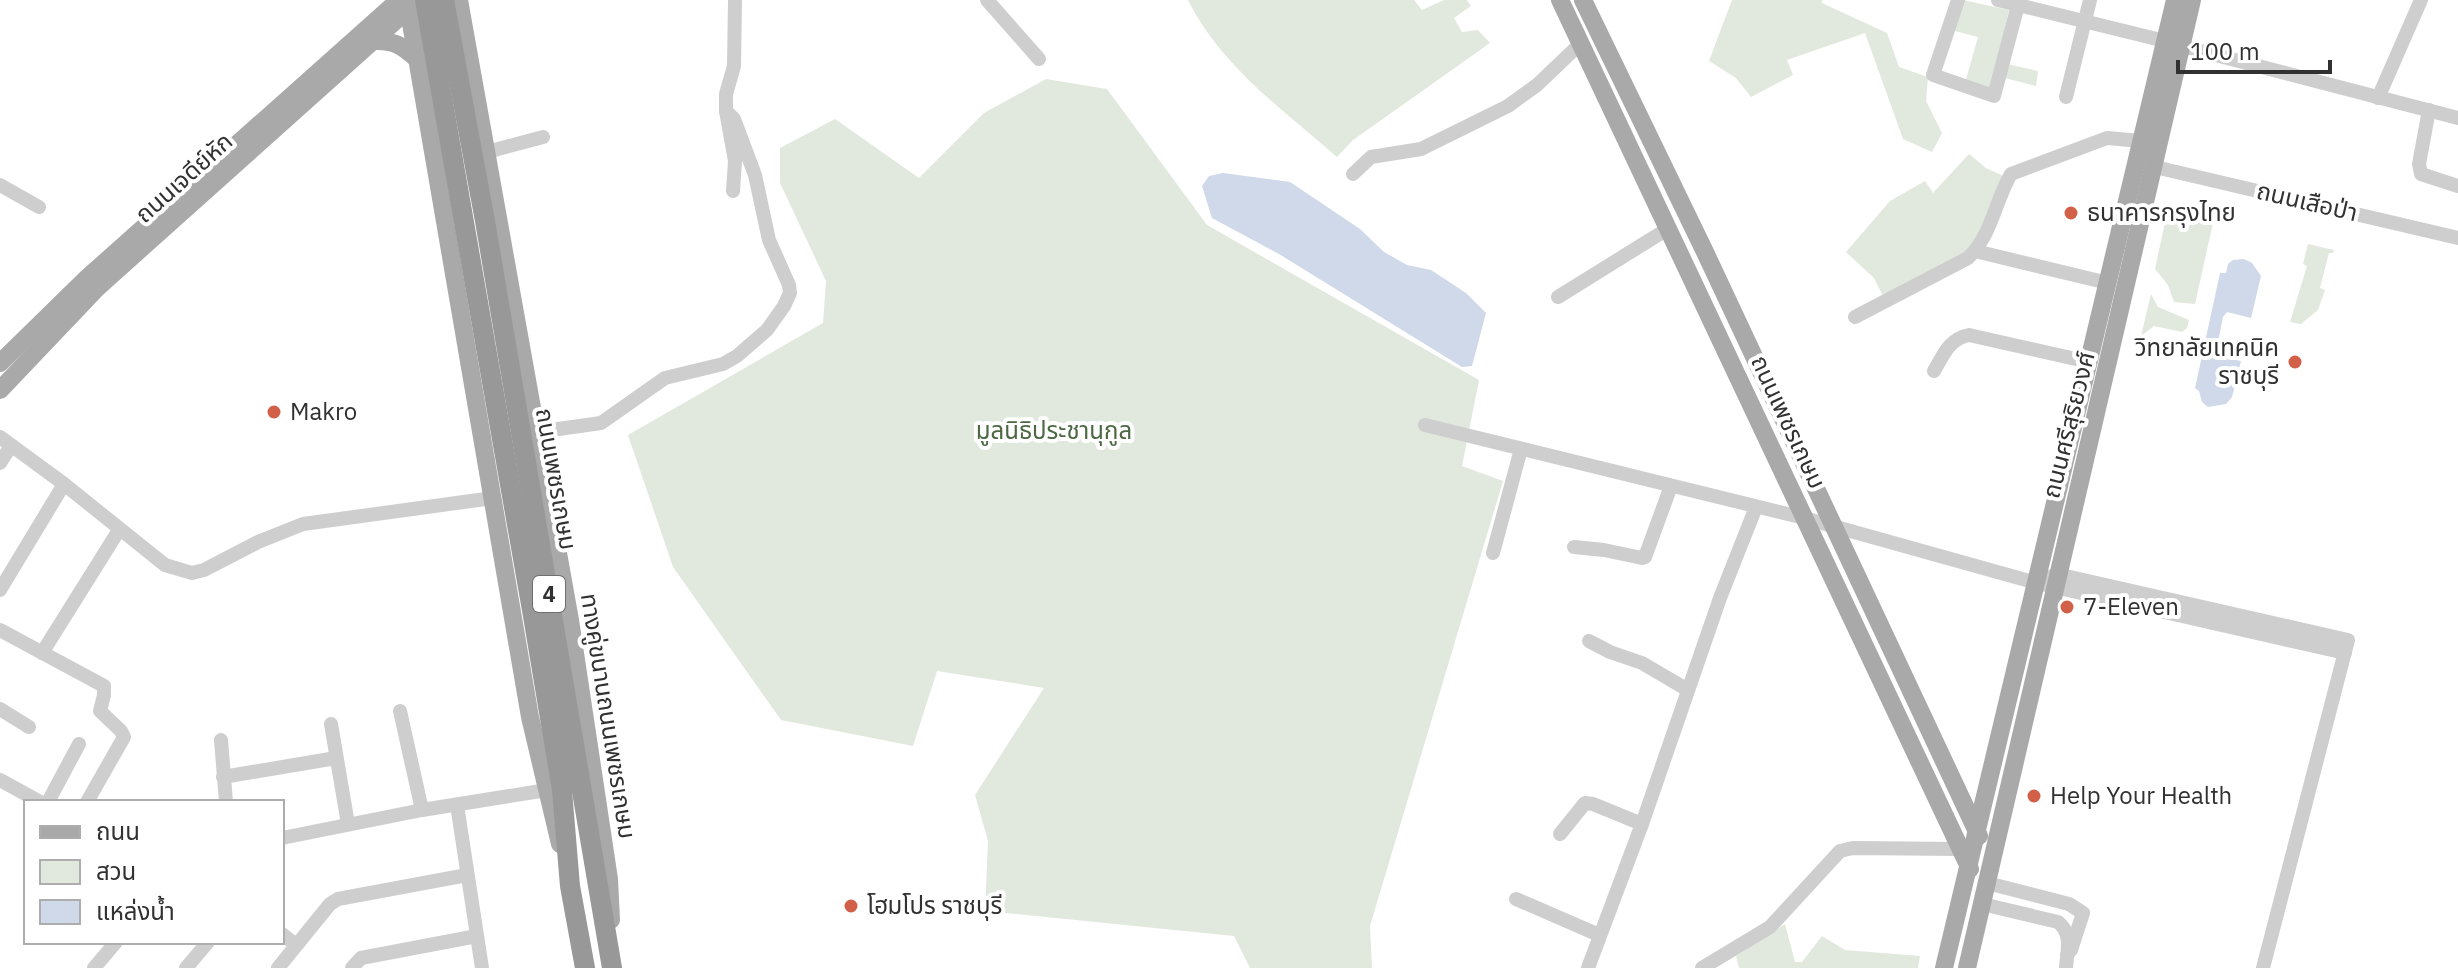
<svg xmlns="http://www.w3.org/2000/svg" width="2458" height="968" viewBox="0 0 2458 968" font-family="'IBM Plex Sans','Noto Sans Thai',sans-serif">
<rect width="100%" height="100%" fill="#fff"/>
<g fill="#e1e9de">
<path d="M1188,0H1414L1422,10L1444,0H1467L1471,6L1454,18L1462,32L1478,30L1490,43L1353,140L1337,157C1283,110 1221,66 1188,0Z"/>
<path d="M1732,0H1822V3L1887,33L1899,67L1928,77L1926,101L1942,133L1932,152L1903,139L1865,33L1787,60L1793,75L1751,97L1736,78L1709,61Z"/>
<path d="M1963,0L2009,10L1991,91L1965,83L1978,37L1955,31Z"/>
<path d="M2007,64L2038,71L2036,86L2005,78Z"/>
<path d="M1046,79L1107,89L1207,225L1479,380L1462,466L1503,481L1370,926L1372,968H1250L1234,936L985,911L988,841L975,795L1044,688L937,671L913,746L781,720L673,567L628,435L823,323L826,281L780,183V148L835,119L919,178L984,113Z"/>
<path d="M1969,154L1986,168L2008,178L1975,251L1885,300L1874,278L1846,252L1890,201L1925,181L1933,193Z"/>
<path d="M2167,213L2213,223L2195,304L2174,302L2168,285L2155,269Z"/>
<path d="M2308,244L2334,250L2333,253H2329L2320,288L2325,290L2318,310L2301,324L2290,322L2307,266L2303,264Z"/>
<path d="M2151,294L2158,307L2189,320L2187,328L2182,332L2154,326L2141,336Z"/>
<path d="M1785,924L1795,962H1802L1822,936L1845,950L1920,956L1918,968H1739L1736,956Z"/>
</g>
<g fill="#cfd9e9">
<path d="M1223,173L1290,182L1360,229L1384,252L1407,265L1431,270L1466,293L1486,313L1472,366L1462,367L1279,254L1212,218L1202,186L1209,176Z"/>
<path d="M2244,259L2252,263L2261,276L2251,318L2227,312L2223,317L2216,352L2222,357L2241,361L2232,397L2226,404L2208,407L2202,402L2199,391L2195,388L2220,273H2226L2228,264L2233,260Z"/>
</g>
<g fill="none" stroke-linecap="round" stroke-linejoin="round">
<g stroke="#cecece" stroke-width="14">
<path d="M987,0L1039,59"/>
<path d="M1958,0L1933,75L1994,96L2018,5"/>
<path d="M1998,0L2165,41"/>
<path d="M2181,46L2458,118"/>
<path d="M2066,97L2090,0"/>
<path d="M2378,98L2421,0"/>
<path d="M2429,110L2419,164L2421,174L2458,186"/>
<path d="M487,152L543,137"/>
<path d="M2155,167L2458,238"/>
<path d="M1353,174L1371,157L1421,149L1508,106L1537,85L1580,44"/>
<path d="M0,185L39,207"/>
<path d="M733,191L735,161L726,111V94L734,66L735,0"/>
<path d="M1975,251L2108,283"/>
<path d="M1558,297L1669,228"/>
<path d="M1855,317L1968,258C1992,235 1995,201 2011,174L2107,138L2141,141"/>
<path d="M1934,371C1944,354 1949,339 1969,335L2089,362"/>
<path d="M1425,425L1804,518L2037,583L2345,653"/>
<path d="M537,432L601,423L665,378L723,364L737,356L767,330L784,306L790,293L789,285L769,240L755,175L734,119L726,111"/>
<path d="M0,437L64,484L165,565L192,573L204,570L258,542L303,524L493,498"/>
<path d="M0,463L11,446"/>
<path d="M1574,547L1604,550L1642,558L1645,557L1671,486"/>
<path d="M1493,553L1521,449"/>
<path d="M2052,576L2057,574L2348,640L2263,968"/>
<path d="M0,590L64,484"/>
<path d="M0,630L104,686V695L100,711L121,731L124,737L87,802"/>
<path d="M1589,641L1610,652L1642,663L1688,690"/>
<path d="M42,653L119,530"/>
<path d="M0,709L29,727"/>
<path d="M400,711L422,810"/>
<path d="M331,724L348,824"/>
<path d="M221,740L226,802"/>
<path d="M223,777L336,758"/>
<path d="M0,780L40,802"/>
<path d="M48,802L79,744"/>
<path d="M457,805L482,968"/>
<path d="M1560,834L1585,803L1593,804L1642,824"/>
<path d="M282,838L422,810L547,790"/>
<path d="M1987,883L2069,904L2083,913L2071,950L2067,955"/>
<path d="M1516,899L1599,935"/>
<path d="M1982,904L2058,922C2073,934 2067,951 2066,968"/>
<path d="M282,934L296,945"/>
<path d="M94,968L116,942"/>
<path d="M186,968L208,942"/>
<path d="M278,968L330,904L338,899L467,875"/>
<path d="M352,968L361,958L477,936"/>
<path d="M1588,968L1642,824L1720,598L1756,507"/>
<path d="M1702,968L1770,927L1840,851L1853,848L1959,849"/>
</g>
<g stroke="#a9a9a9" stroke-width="18">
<path d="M407,0L530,717L560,844"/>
<path d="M459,0L570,620L609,879L611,920"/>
<path d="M1560,0L1970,869"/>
<path d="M1583,0L1705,252L1979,836"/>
<path d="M373,41C393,40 402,45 417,59"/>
<path d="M0,363L87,278L399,0"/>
<path d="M0,390L97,288L413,5"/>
<path d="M1944,968L2175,0"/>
<path d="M1967,968L2192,0"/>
</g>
<g stroke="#989898" stroke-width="20">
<path d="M425,0L532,610L562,790L570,886L585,968"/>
<path d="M444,0L485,221L612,968"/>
</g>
</g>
<g fill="#d26048" stroke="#fff" stroke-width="3">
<circle cx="2071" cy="213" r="8"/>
<circle cx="2295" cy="362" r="8"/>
<circle cx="274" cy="412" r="8"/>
<circle cx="2067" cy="607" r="8"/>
<circle cx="2034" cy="796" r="8"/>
<circle cx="851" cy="906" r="8"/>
</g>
<g text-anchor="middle" stroke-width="8" stroke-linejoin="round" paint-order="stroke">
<rect fill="#fff" stroke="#6f6f6f" stroke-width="2" x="533" y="576" width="32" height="36" rx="6"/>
<g font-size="22" font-weight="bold" fill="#313131">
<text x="549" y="602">4</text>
</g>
<g font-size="24" fill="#313131" stroke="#fff">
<text transform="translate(184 178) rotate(-42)" y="8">ถนนเจดีย์หัก</text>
<text transform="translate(2307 202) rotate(13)" y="8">ถนนเสือป่า</text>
<text transform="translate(1788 422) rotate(65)" y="8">ถนนเพชรเกษม</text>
<text transform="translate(2069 425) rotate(-76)" y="8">ถนนศรีสุริยวงศ์</text>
<text transform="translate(556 479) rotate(80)" y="8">ถนนเพชรเกษม</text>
<text transform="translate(608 716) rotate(81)" y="8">ทางคู่ขนานถนนเพชรเกษม</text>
</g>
<g font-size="24" fill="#313131" stroke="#fff" text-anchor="start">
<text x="2087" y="221">ธนาคารกรุงไทย</text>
<text x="2279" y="356" text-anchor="end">วิทยาลัยเทคนิค<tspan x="2279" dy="28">ราชบุรี</tspan></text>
<text x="290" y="420">Makro</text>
<text x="2083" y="615">7-Eleven</text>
<text x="2050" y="804">Help Your Health</text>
<text x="867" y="914">โฮมโปร ราชบุรี</text>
</g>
<g font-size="24" fill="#4b6843" stroke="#fff">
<text x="1054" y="439">มูลนิธิประชานุกูล</text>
</g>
</g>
<rect x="24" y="800" width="260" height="144" fill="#ffffff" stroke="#adadad" stroke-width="2"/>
<rect x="40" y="826" width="40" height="12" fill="#a9a9a9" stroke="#adadad" stroke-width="2"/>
<text x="96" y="840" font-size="24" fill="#313131">ถนน</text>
<rect x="40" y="860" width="40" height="24" fill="#e1e9de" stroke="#adadad" stroke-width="2"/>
<text x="96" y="880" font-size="24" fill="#313131">สวน</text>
<rect x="40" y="900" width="40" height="24" fill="#cfd9e9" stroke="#adadad" stroke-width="2"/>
<text x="96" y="920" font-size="24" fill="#313131">แหล่งน้ำ</text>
<path d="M2178 60v12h152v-12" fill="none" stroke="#313131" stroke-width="4"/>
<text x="2190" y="60" font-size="24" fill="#313131" stroke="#ffffff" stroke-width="6" paint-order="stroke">100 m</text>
</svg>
